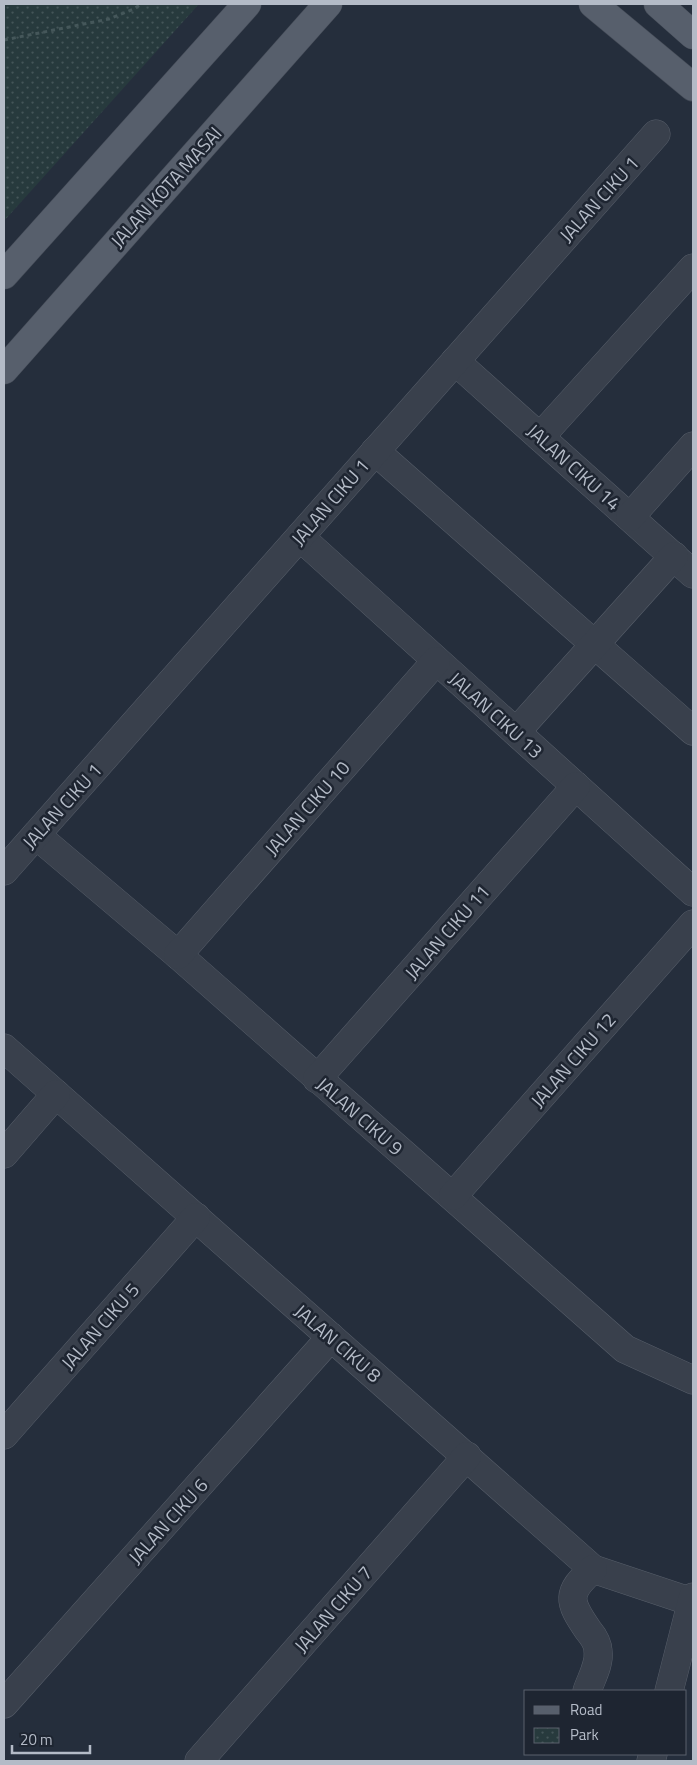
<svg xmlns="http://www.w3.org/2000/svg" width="697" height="1765" viewBox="0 0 697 1765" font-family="'Titillium Web',sans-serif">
<defs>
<pattern id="park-dots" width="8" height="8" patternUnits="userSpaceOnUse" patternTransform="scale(1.25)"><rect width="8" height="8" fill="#273a3d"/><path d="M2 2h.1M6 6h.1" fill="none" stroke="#445558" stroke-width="1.8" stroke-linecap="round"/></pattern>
</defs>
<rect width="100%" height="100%" fill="#252e3c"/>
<path fill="url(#park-dots)" d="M4,4H199L4,221Z"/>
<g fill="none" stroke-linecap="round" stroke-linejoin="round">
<g stroke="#575e6a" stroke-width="29">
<g id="minor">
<path d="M455,361L693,574"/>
<path d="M540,437L693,268"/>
<path d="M375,451L693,731"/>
<path d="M630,517L693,446"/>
<path d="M300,537L693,892"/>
<path d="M516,732L674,556"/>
<path d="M36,835L178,955L625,1349L693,1380"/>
<path d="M4,871L656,134"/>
<path d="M178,955L436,661"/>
<path d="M4,1048L593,1569L692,1602"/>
<path d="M317,1079L576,786"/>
<path d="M4,1154L56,1094"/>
<path d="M453,1196L693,924"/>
<path d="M4,1435L196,1217"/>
<path d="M587,1691C591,1679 600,1664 598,1651C598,1643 593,1636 588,1630C568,1601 566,1593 593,1569"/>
<path d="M669,1691L693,1597"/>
<path d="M4,1704L331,1337"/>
<path d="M199,1761L467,1456"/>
<path d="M651,1761L653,1754"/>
</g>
</g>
<g stroke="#424955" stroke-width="29">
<g id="major">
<path d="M593,4L693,87"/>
<path d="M658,4L693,35"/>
<path d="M4,275L247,4"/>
<path d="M4,370L328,4"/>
</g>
</g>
<path stroke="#45575a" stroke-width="3" stroke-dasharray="4 4" stroke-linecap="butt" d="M4,40L109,19L134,9L141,4"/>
<use href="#minor" stroke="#39404c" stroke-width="28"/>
<use href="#major" stroke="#575f6c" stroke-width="28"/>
</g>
<g text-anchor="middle" stroke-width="5" stroke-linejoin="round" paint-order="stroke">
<g font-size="19" fill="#b4bbc7" stroke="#1e2531">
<text transform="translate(166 187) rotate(-48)" y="7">JALAN KOTA MASAI</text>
<text transform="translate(599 199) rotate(-48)" y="7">JALAN CIKU 1</text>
<text transform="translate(574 467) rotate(42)" y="7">JALAN CIKU 14</text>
<text transform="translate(330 502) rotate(-49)" y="7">JALAN CIKU 1</text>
<text transform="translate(496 715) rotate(42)" y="7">JALAN CIKU 13</text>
<text transform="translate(62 806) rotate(-48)" y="7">JALAN CIKU 1</text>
<text transform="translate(307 808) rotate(-49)" y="7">JALAN CIKU 10</text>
<text transform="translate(447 932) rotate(-49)" y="7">JALAN CIKU 11</text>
<text transform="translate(573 1060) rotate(-49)" y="7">JALAN CIKU 12</text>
<text transform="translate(360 1116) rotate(41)" y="7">JALAN CIKU 9</text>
<text transform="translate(100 1326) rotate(-49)" y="7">JALAN CIKU 5</text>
<text transform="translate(338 1343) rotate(41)" y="7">JALAN CIKU 8</text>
<text transform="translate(168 1521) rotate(-48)" y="7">JALAN CIKU 6</text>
<text transform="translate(333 1609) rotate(-49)" y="7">JALAN CIKU 7</text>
</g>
</g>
<rect width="697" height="1765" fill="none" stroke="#b4bbc7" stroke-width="10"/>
<rect x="524" y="1690" width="162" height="65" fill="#1e2531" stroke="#5a616d"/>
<rect x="534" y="1706" width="25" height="8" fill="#575f6c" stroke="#5a616d"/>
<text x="570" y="1715" font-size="15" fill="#b4bbc7">Road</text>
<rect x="534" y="1728" width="25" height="15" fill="url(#park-dots)" stroke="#5a616d"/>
<text x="570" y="1740" font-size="15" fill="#b4bbc7">Park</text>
<path d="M12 1745v8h78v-8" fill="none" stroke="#b4bbc7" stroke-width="2.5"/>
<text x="20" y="1745" font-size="15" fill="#b4bbc7" stroke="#1e2531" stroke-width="4" paint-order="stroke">20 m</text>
</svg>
